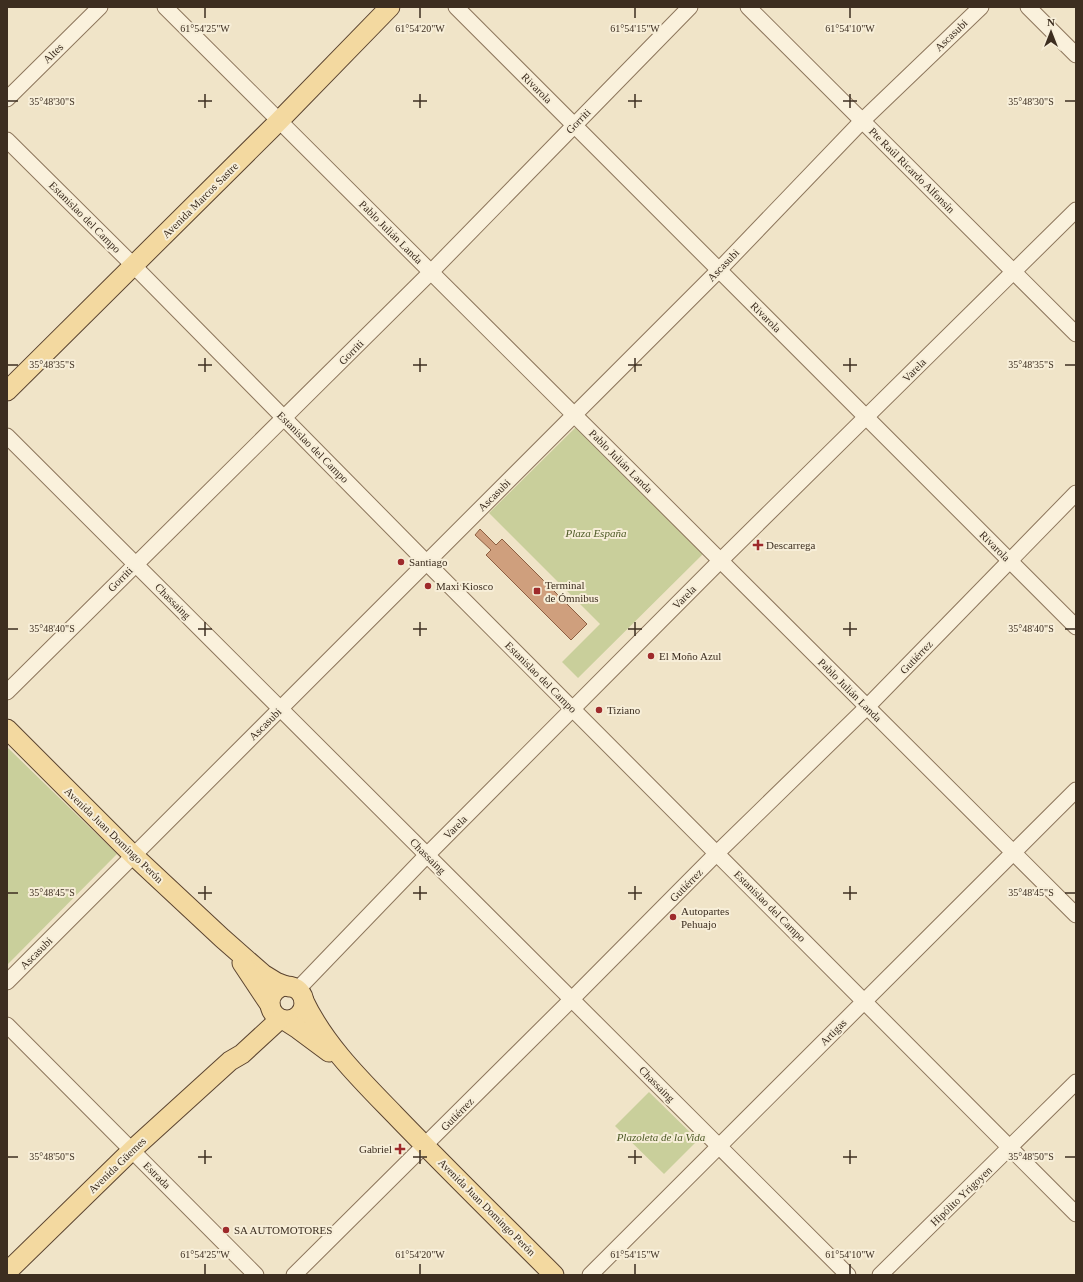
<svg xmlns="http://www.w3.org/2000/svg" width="1083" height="1282" viewBox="0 0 1083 1282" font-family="Georgia,serif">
<rect width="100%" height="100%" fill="#f0e4c8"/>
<g fill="#c9cf9b">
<path d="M577,426L704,553L578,678L562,662L600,624L489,513Z"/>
<path d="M7,747L117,854L7,965Z"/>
<path d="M649,1092L698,1140L664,1174L615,1126Z"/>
</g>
<path fill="#cf9f7d" stroke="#8d5f41" d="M480,529L496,545L502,539L587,624L571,640L486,555L491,550L475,535Z"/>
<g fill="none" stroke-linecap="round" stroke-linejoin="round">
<g stroke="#8d765c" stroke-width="17">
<g id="minor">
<path d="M165,7L1076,915"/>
<path d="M456,7L1076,627"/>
<path d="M748,7L1076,334"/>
<path d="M1028,7L1076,55"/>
<path d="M7,99L100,7"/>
<path d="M7,140L134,266L426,562L1076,1214"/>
<path d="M7,436L848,1275"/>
<path d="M7,692L431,272L690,7"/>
<path d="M7,982L719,270L862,121L981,7"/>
<path d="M297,990L427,855L720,561L1076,210"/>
<path d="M7,1025L256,1275"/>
<path d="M294,1275L572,999L717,853L867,707L1076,493"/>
<path d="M590,1275L1076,790"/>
<path d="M880,1275L1076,1082"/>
</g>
</g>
<g stroke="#5b4430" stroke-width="21">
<g id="major">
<path d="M7,391L279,121L390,7"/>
<path d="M7,729L133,855L222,938L263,974L276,982L289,987"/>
<path d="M242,963L270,1005"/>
<circle cx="287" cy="1003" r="17"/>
<path d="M304,1001C325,1045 361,1080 394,1114C447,1169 501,1222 554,1275"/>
<path d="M284,1020L298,1029L329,1052"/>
<path d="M7,1272L132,1150L230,1061L242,1054L280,1019"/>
</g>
</g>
<use href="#minor" stroke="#faf1dc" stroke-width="15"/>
<use href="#major" stroke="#f3d9a0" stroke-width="19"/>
</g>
<path fill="none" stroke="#3d2e20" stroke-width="1.5" d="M205,8V18M420,8V18M635,8V18M850,8V18M205,94V108M420,94V108M635,94V108M850,94V108M8,101H18M198,101H212M413,101H427M628,101H642M843,101H857M1065,101H1075M205,358V372M420,358V372M635,358V372M850,358V372M8,365H18M198,365H212M413,365H427M628,365H642M843,365H857M1065,365H1075M205,622V636M420,622V636M635,622V636M850,622V636M8,629H18M198,629H212M413,629H427M628,629H642M843,629H857M1065,629H1075M205,886V900M420,886V900M635,886V900M850,886V900M8,893H18M198,893H212M413,893H427M628,893H642M843,893H857M1065,893H1075M205,1150V1164M420,1150V1164M635,1150V1164M850,1150V1164M8,1157H18M198,1157H212M413,1157H427M628,1157H642M843,1157H857M1065,1157H1075M205,1264V1274M420,1264V1274M635,1264V1274M850,1264V1274"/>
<g fill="#9e2a2b" stroke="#f7eed8" stroke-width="1.5">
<path d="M756 539h4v4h4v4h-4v4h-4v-4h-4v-4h4z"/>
<circle cx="401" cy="562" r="4"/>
<circle cx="428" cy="586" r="4"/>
<rect x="533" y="587" width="8" height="8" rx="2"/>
<circle cx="651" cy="656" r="4"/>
<circle cx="599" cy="710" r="4"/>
<circle cx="673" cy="917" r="4"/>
<path d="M398 1143h4v4h4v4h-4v4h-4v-4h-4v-4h4z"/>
<circle cx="226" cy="1230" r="4"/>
</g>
<g text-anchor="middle" stroke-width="4" stroke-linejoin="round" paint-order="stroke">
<g font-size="11" fill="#3d2e20" stroke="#f7eed8">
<text transform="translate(951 35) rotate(-44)" y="4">Ascasubi</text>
<text transform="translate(53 53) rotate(-45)" y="4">Altes</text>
<text transform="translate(537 88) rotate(45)" y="4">Rivarola</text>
<text transform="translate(578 121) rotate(-46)" y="4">Gorriti</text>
<text transform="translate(912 170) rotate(45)" y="4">Pte Raúl Ricardo Alfonsín</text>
<text transform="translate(200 200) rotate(-45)" y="4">Avenida Marcos Sastre</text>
<text transform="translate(85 217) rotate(45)" y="4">Estanislao del Campo</text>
<text transform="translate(391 232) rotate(45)" y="4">Pablo Julián Landa</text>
<text transform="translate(723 265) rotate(-46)" y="4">Ascasubi</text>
<text transform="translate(766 317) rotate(45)" y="4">Rivarola</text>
<text transform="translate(351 352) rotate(-45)" y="4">Gorriti</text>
<text transform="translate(914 370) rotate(-45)" y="4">Varela</text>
<text transform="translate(313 447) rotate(45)" y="4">Estanislao del Campo</text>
<text transform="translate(621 461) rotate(45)" y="4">Pablo Julián Landa</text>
<text transform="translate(494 495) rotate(-45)" y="4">Ascasubi</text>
<text transform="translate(995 546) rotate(45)" y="4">Rivarola</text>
<text transform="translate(120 579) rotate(-45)" y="4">Gorriti</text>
<text transform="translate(684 597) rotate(-45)" y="4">Varela</text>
<text transform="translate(173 601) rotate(45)" y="4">Chassaing</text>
<text transform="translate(916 657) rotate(-46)" y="4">Gutiérrez</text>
<text transform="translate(541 677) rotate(45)" y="4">Estanislao del Campo</text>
<text transform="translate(850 690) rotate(45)" y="4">Pablo Julián Landa</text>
<text transform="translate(265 724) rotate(-45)" y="4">Ascasubi</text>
<text transform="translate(455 827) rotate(-45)" y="4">Varela</text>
<text transform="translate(114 835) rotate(44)" y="4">Avenida Juan Domingo Perón</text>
<text transform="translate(428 856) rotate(45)" y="4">Chassaing</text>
<text transform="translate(686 885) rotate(-45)" y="4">Gutiérrez</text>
<text transform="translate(770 906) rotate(45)" y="4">Estanislao del Campo</text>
<text transform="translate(36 953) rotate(-45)" y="4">Ascasubi</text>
<text transform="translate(833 1032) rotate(-45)" y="4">Artigas</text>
<text transform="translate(657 1084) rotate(45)" y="4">Chassaing</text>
<text transform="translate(457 1114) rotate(-45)" y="4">Gutiérrez</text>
<text transform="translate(117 1165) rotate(-44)" y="4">Avenida Güemes</text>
<text transform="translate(157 1175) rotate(45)" y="4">Estrada</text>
<text transform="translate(961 1196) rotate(-44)" y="4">Hipólito Yrigoyen</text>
<text transform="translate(487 1207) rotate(45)" y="4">Avenida Juan Domingo Perón</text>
</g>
<g font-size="11" font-style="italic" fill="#4d5a26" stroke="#f7eed8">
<text x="596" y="537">Plaza España</text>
<text x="661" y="1141">Plazoleta de la Vida</text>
</g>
<g font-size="11" fill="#3d2e20" stroke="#f7eed8" text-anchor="start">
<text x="766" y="549">Descarrega</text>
<text x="409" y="566">Santiago</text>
<text x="545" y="589">Terminal<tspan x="545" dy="13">de Ómnibus</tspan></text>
<text x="436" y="590">Maxi Kiosco</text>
<text x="659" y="660">El Moño Azul</text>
<text x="607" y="714">Tiziano</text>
<text x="681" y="915">Autopartes<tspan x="681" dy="13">Pehuajo</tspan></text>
<text x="392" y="1153" text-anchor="end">Gabriel</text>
<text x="234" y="1234">SA AUTOMOTORES</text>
</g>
</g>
<g font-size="10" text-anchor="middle" fill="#3d2e20" stroke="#f7eed8" stroke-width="4" stroke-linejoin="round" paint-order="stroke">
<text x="205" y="32">61°54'25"W</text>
<text x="420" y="32">61°54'20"W</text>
<text x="635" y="32">61°54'15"W</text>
<text x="850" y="32">61°54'10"W</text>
<text x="52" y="105">35°48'30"S</text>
<text x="1031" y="105">35°48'30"S</text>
<text x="52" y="368">35°48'35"S</text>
<text x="1031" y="368">35°48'35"S</text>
<text x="52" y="632">35°48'40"S</text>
<text x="1031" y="632">35°48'40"S</text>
<text x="52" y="896">35°48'45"S</text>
<text x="1031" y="896">35°48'45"S</text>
<text x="52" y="1160">35°48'50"S</text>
<text x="1031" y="1160">35°48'50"S</text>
<text x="205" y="1258">61°54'25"W</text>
<text x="420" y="1258">61°54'20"W</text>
<text x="635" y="1258">61°54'15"W</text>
<text x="850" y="1258">61°54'10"W</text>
</g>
<rect width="1083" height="1282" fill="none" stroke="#3d2e20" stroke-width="16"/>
<g transform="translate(1051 32)" stroke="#f7eed8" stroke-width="3" paint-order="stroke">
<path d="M0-3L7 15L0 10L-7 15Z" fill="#3d2e20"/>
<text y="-6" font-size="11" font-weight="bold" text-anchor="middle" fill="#3d2e20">N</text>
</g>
</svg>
